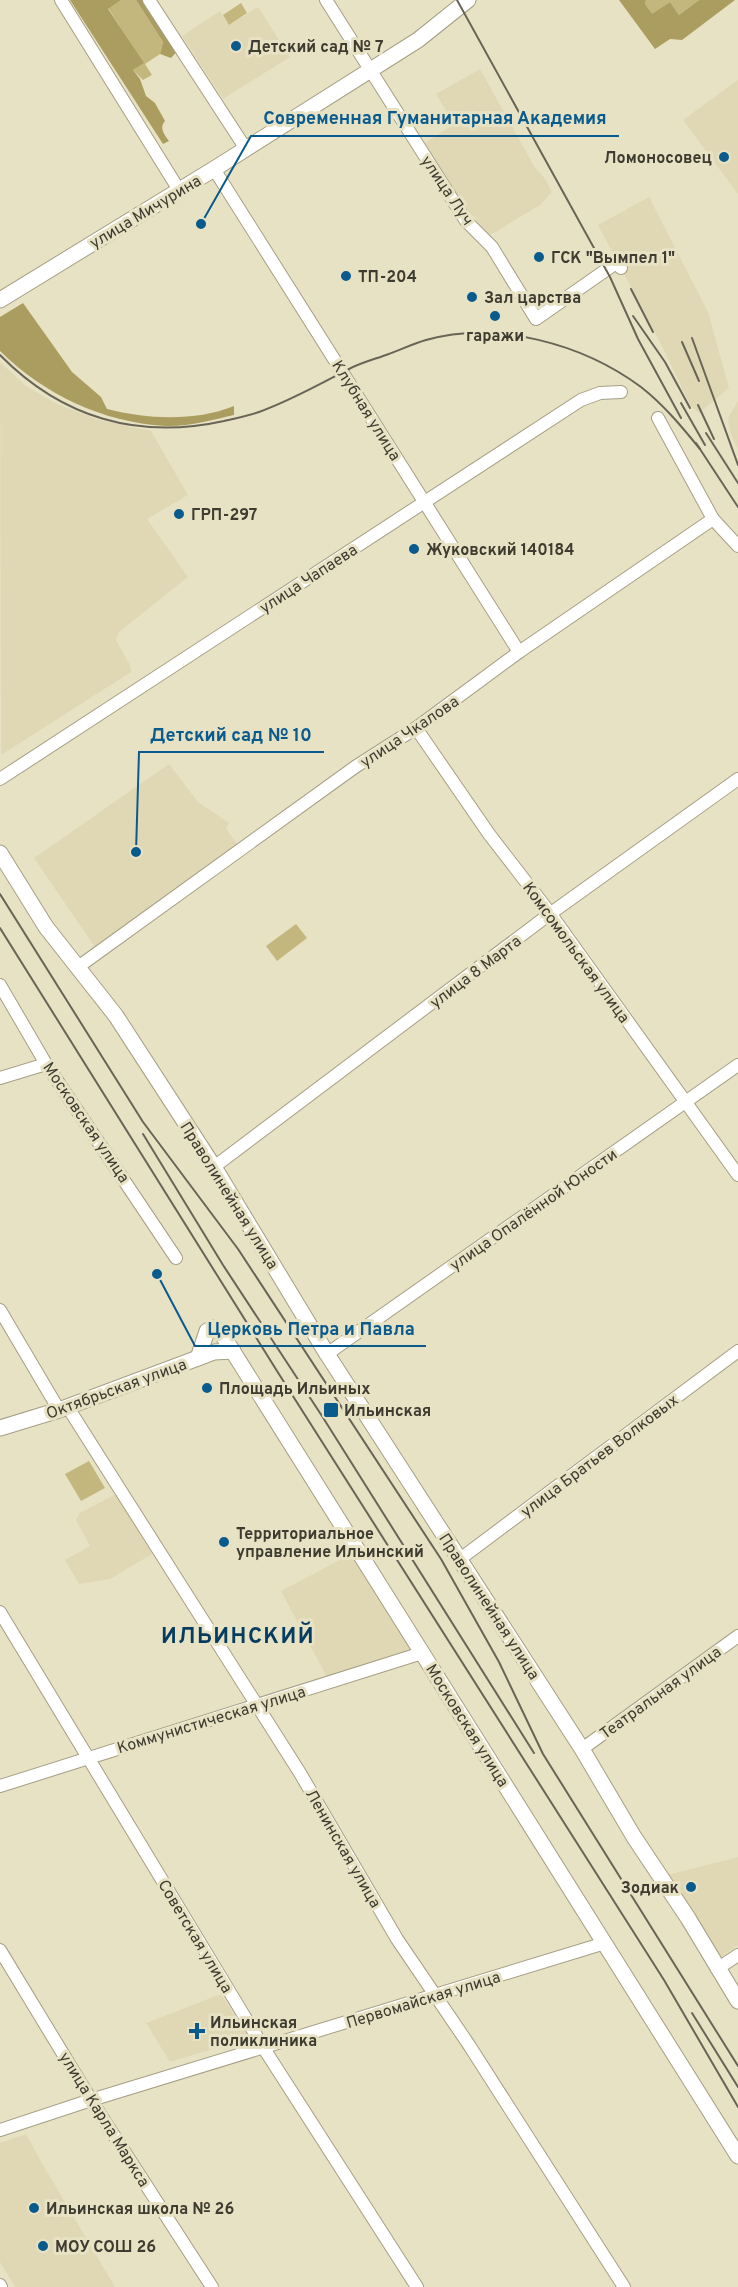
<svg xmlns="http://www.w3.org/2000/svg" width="738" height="2287" viewBox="0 0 738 2287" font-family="Overpass,sans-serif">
<rect width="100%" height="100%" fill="#e8e2c5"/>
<g fill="#e0d8b4">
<path d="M258,7L290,57L223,99L182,36L220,11L229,25Z"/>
<path d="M480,69L534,166L546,180L552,192L540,205L492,234L482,233L475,217L468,212L425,143L454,124L436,94Z"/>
<path d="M738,80V194L683,120Z"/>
<path d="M649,197L708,312L729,388L699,413L690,405L665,352L598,225Z"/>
<path d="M0,362L26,386L57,404L99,420L151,431L188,495L147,519L188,577L119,632L116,640L130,665L131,672L1,755Z"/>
<path d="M738,401V449L730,432L728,418Z"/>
<path d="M169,764L198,802L229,823L226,829L238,845L95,947L34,858Z"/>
<path d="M116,1494L152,1554L110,1579L79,1584L65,1560L90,1546L76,1520L80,1513Z"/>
<path d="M353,1553L415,1653L328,1679L281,1591Z"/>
<path d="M738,1857V1945L721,1957L667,1875Z"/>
<path d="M221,1994L249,2038L170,2062L146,2023Z"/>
<path d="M26,2134L43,2165L115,2287H15L0,2262V2143Z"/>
</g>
<g fill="#c4b77e">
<path d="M121,0H136L163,42L160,54L145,64L152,75L143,80L133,70L143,63L108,8Z"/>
<path d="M646,0H699L679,15L670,2L652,15L645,4Z"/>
<path d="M241,3L247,13L229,25L223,15Z"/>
<path d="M296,924L307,938L277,961L266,946Z"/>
<path d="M89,1461L105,1488L81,1501L65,1474Z"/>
</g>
<g fill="#ab9d5f">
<path d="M70,0H121L108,9L144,63L133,70L140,79L146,96L155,103L165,121C159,128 164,134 169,141L163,144Z"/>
<path d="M136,0H149L180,48L171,58L160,54L163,42Z"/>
<path d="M619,0H646L645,4L652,14L670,2L679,15L699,0H735L682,40L670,39L655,49Z"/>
<path d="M23,303L72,372L101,397L107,409C147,419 194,422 234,406V415C212,420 188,427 165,426C102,422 45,395 0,351V317Z"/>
</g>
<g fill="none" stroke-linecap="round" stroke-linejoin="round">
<g stroke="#a59f83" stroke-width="14">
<g id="minor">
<path d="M61,0L179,190"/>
<path d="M149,0L246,149"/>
<path d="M326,0L466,221L492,247L536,319L616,263L621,268"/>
<path d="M214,169L519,652"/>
<path d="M658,418L713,519"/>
<path d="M416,728L489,834L550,913L738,1175"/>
<path d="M0,779L581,400L600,393L621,392"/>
<path d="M78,967L355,767L416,728L519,652L713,519L738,546"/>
<path d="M0,985L46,1064L176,1258"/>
<path d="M0,1078L46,1064"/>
<path d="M214,1167L547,916L738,779"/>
<path d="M0,1310L59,1410"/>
<path d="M327,1354L738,1065"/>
<path d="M67,1406L300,1773L397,1939L469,2045L624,2287"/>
<path d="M460,1559L738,1351"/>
<path d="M0,1612L263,2047L417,2287"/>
<path d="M582,1749L738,1636"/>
<path d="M0,1786L422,1653"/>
<path d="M0,1950L91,2100L212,2287"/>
<path d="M717,1969L738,1955"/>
<path d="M0,2130L91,2100L605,1943"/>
<path d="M0,2285L1,2287"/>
</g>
</g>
<g stroke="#a59f83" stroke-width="17">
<g id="major">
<path d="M0,300L214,169L418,40L468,0"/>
<path d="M0,853L46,927L116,1016L214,1167L327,1354L582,1749L634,1837L688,1918L738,2001"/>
<path d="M198,1358L207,1331L213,1328L220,1331L738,2156"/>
<path d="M0,1428L59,1410L214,1352L233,1351"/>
</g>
</g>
<use href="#minor" stroke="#fff" stroke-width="12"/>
<use href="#major" stroke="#fff" stroke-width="15"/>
<g stroke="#696556" stroke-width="2">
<path d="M457,0L610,277L638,339L681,418"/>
<path d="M631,289L653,332"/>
<path d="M633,316L665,362L690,408"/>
<path d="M692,338L738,465"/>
<path d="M682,342L699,381"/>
<path d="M0,355C62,418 138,440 224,421C236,418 248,416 259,412C290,401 320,384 349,369C360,363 372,360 383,356C398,351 412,344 426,340C497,320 583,344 641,387C664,405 682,427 700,449"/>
<path d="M681,403L705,445"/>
<path d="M698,405L714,439"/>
<path d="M706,433L738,483"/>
<path d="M696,443L738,507"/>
<path d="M0,894L143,1122L238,1249L441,1559L499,1662L543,1754L738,2066"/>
<path d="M0,928L277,1371L664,1980L738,2107"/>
<path d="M143,1134L223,1265L322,1416L534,1753"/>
<path d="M692,2013L738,2087"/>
</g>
</g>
<g fill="#0a5b8d" stroke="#e8e2c5" stroke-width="2">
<circle cx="236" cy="46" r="6"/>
<circle cx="724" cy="157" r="6"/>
<circle cx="539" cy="257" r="6"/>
<circle cx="346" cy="276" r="6"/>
<circle cx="472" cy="297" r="6"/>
<circle cx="495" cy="316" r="6"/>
<circle cx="179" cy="514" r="6"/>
<circle cx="414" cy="549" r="6"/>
<circle cx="207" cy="1388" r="6"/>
<rect x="323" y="1402" width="16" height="16" rx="3"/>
<circle cx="224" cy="1542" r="6"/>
<circle cx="691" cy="1887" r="6"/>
<path d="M194 2022h6v6h6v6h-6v6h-6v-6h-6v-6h6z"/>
<circle cx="34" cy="2208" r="6"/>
<circle cx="43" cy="2246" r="6"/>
</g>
<g text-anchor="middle" stroke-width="6" stroke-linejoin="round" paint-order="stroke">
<g font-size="16" font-weight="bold" fill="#3e3b30" stroke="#e8e2c5" text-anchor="start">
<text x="248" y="52">Детский сад № 7</text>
<text x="712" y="163" text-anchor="end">Ломоносовец</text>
<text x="551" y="263">ГСК "Вымпел 1"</text>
<text x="358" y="282">ТП-204</text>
<text x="484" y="303">Зал царства</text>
<text x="495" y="341" text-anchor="middle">гаражи</text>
<text x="191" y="520">ГРП-297</text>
<text x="426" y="555">Жуковский 140184</text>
<text x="219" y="1394">Площадь Ильиных</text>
<text x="344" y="1416">Ильинская</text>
<text x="236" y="1539">Территориальное<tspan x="236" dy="18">управление Ильинский</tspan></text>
<text x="679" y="1893" text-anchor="end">Зодиак</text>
<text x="210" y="2028">Ильинская<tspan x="210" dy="18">поликлиника</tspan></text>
<text x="46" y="2214">Ильинская школа № 26</text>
<text x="55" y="2252">МОУ СОШ 26</text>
</g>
<g font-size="16" fill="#3e3b30" stroke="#e8e2c5">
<text transform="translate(448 190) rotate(56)" y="6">улица Луч</text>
<text transform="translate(145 211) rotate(-31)" y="6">улица Мичурина</text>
<text transform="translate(367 410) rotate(58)" y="6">Клубная улица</text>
<text transform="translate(308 578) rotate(-33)" y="6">улица Чапаева</text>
<text transform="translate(409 731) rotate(-34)" y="6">улица Чкалова</text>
<text transform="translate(577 952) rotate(54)" y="6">Комсомольская улица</text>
<text transform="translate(475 971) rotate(-37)" y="6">улица 8 Марта</text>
<text transform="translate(87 1122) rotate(56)" y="6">Московская улица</text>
<text transform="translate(230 1195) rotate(58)" y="6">Праволинейная улица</text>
<text transform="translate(533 1209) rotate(-35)" y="6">улица Опалённой Юности</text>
<text transform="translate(116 1388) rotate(-20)" y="6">Октябрьская улица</text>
<text transform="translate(599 1455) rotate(-37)" y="6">улица Братьев Волковых</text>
<text transform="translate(490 1606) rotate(57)" y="6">Праволинейная улица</text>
<text transform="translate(660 1692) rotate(-36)" y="6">Театральная улица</text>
<text transform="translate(211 1719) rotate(-17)" y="6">Коммунистическая улица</text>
<text transform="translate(468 1725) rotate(58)" y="6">Московская улица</text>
<text transform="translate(344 1848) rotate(60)" y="6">Ленинская улица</text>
<text transform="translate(196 1936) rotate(59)" y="6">Советская улица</text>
<text transform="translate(423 1999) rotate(-17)" y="6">Первомайская улица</text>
<text transform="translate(105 2119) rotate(58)" y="6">улица Карла Маркса</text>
</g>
<g font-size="22" font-weight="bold" letter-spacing="1.5" fill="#063c5f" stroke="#e8e2c5">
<text x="238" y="1643">ИЛЬИНСКИЙ</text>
</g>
</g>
<path fill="none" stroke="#0a5b8d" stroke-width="2" d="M201 224L251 136H619M136 852L139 752H324M157 1274L195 1346H426"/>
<g fill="#0a5b8d" stroke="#e8e2c5" stroke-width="2">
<circle cx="201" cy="224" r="6"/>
<circle cx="136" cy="852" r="6"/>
<circle cx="157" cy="1274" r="6"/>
</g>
<g font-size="18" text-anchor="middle" font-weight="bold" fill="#0a5b8d" stroke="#e8e2c5" stroke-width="6" stroke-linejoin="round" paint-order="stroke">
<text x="435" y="124">Современная Гуманитарная Академия</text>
<text x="231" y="741">Детский сад № 10</text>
<text x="311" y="1335">Церковь Петра и Павла</text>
</g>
</svg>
